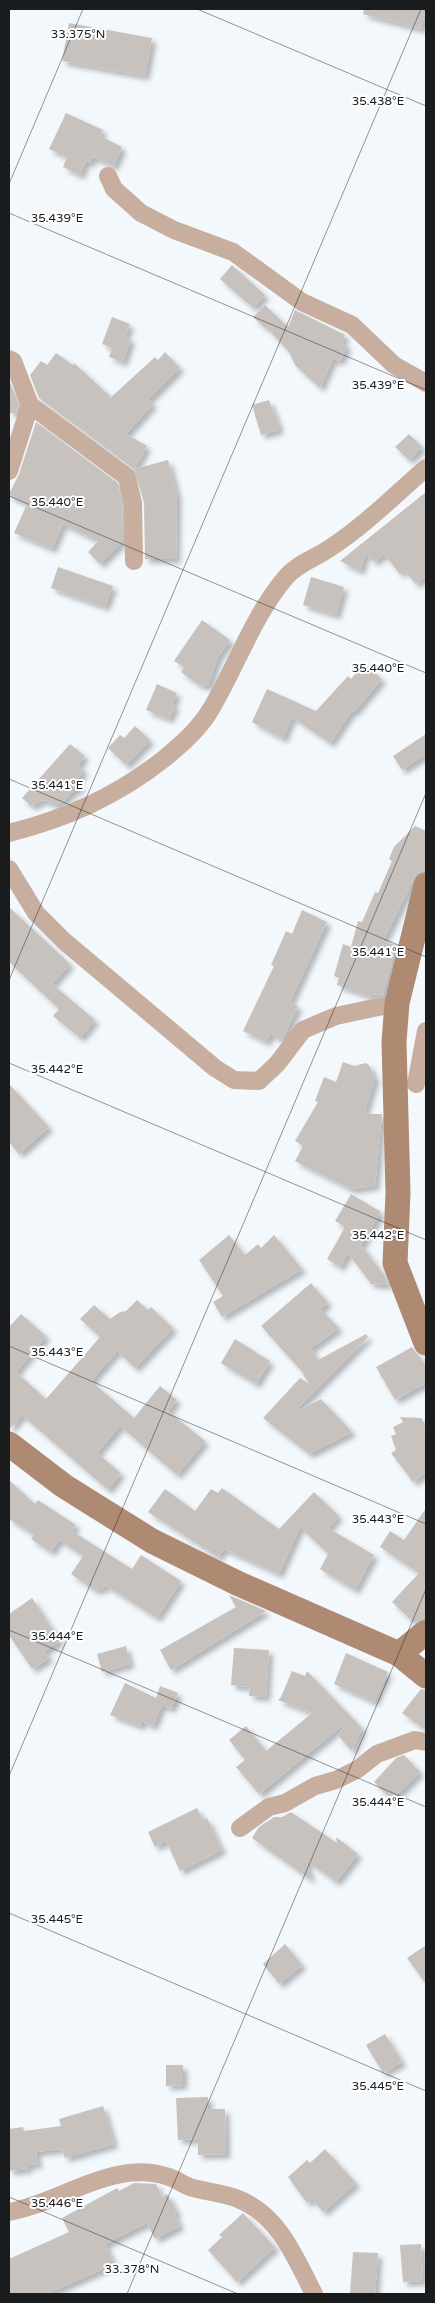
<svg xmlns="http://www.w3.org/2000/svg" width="435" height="2303" viewBox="0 0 435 2303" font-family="'Varela Round',sans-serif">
<defs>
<filter id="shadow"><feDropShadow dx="4.5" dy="4.5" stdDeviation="2.5" flood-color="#0004"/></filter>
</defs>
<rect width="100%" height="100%" fill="#f3f8fc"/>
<g fill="#c8c2bf" filter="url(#shadow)">
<path d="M364,9H426L421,29L363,14Z"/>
<path d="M69,23L152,38L145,76L62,61Z"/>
<path d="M66,113L103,130L100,136L122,147L114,166L93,157L90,163L86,161L80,175L63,167L67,157L49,149Z"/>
<path d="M232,265L265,295L253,308L220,279Z"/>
<path d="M265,305L288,327L295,310L345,335L342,343L347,346L340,361L333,359L320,388L295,365L289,352L266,327L265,328L253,317Z"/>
<path d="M112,317L130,324L125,337L131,339L123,362L109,357L112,348L102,344Z"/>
<path d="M165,352L180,368L148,400L153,404L126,434L147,446L134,469L39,398L30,375L41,361L47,365L56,353L73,365L74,363L110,396L108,400L155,357L158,360Z"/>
<path d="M9,379L19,405L16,413H9Z"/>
<path d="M269,400L279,426L278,430L261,435L252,405Z"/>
<path d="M36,422L118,483L122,504L123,541L100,564L88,552L98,541L63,524L52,549L14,533L27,504L9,496V494L19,474Z"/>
<path d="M409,434L422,447L409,460L395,447Z"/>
<path d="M168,460L177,494L176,559H145L144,503L134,469Z"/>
<path d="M426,492V576L416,584L404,570L400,574L384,554L374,562L366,553L360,571L340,561Z"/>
<path d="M58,567L113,586L105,607L51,588Z"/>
<path d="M311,577L344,587L336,615L303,605Z"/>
<path d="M202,620L230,640L218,657L208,686L199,685L181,672L184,667L174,661Z"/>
<path d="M364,664L382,679L354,712L352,711L330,743L292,717L283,739L252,722L267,689L316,711L348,676L351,679Z"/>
<path d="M157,684L177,693L172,704L175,706L169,719L146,710Z"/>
<path d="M135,726L150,740L126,765L108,748L120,735L124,738Z"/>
<path d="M426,734V754L402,770L393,756Z"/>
<path d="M70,744L85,756L78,765L84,771L76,780L81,787L71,793L64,801L56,805L43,800L31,806L22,798Z"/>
<path d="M415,826L426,831V865L423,871L417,873L383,941L396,945L383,995L373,994L371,997L337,985L339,978L334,976L343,944L351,947L358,921L362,922L375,892L378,893L392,861L389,859L394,847Z"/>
<path d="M9,907L70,964L52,984L95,1020L80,1038L53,1016L59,1009L9,962Z"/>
<path d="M302,910L327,922L290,1002L298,1006L282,1040L270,1034L266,1042L243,1031L274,966L271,965L286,931L292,934Z"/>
<path d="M343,1062L354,1066L366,1063L369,1065L375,1078L364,1114H382L375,1186L351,1189L295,1161L303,1146L295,1141L318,1102L315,1101L324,1077L336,1082Z"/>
<path d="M9,1084L49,1127L19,1154L9,1142Z"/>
<path d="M351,1194L381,1212L361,1245L384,1275L388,1285L371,1284L348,1253L340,1267L327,1259L344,1229V1226L335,1221Z"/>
<path d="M229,1235L245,1255L258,1244L261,1248L274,1235L302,1269L222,1317L213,1302L223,1296L199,1260Z"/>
<path d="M311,1283L328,1303L320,1309L339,1328L311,1348L318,1360L366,1334L368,1337L292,1414L321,1399L352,1432L309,1454L263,1418L300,1378L310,1384L303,1375L304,1374L261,1326Z"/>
<path d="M137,1300L148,1310L151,1307L173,1328L135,1368L117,1351L91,1381L134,1418L160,1386L177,1400L168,1411L205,1441L177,1475L120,1426L97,1453L121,1473L108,1490L22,1415L9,1430V1327L21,1314L46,1336L16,1372L46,1399L100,1337L80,1319L94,1305L110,1319L120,1312L126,1311Z"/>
<path d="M235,1339L270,1361L256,1384L221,1363Z"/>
<path d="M412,1347L426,1366V1383L395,1400L376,1367Z"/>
<path d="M400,1417L421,1418L426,1425L424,1432L426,1435V1472L413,1482L391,1453L396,1450L391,1436L396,1434L393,1427L403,1422Z"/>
<path d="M9,1480L35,1504L38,1500L76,1525L72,1531L132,1569L141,1555L181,1581L157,1618L105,1585L102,1590L98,1588L96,1591L71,1574L83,1556L59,1540L51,1552L31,1539L34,1535L9,1519Z"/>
<path d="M222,1488L279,1529L314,1492L339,1516L328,1528L374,1555L355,1590L320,1569L328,1554L300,1527L279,1574L224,1549L218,1557L148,1512L165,1489L195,1511L211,1489L218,1493Z"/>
<path d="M426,1508V1618L414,1623L392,1602L419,1573L380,1547L390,1531L404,1540Z"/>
<path d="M229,1595L266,1611L171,1670L160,1650L236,1607Z"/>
<path d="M32,1598L60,1641L44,1651L49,1658L32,1669L9,1635V1614Z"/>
<path d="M126,1646L130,1664L102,1672L97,1654Z"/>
<path d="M234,1648L269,1650L266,1697L249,1696L250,1687L231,1685Z"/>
<path d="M346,1653L388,1672L374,1702L334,1684Z"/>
<path d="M292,1671L305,1676L307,1671L362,1728L352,1751L338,1736L349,1720L259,1794L236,1767L245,1760L229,1740L246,1726L266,1751L312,1713L278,1700L281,1697Z"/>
<path d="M125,1683L156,1698L160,1686L178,1693L171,1709L162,1705L153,1726L142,1721L140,1726L110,1715Z"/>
<path d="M421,1689L426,1690V1730L402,1713Z"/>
<path d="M404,1755L420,1772L392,1800L374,1782L396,1758Z"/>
<path d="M197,1808L203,1820L207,1818L222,1850L180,1871L166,1841L155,1847L148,1832Z"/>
<path d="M291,1812L337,1843L336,1837L358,1854L336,1882L306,1860L311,1880L252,1838L259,1827L274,1817H282Z"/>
<path d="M285,1944L302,1965L279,1984L263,1964Z"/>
<path d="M426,1945V1984L407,1958Z"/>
<path d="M385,2034L402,2062L383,2073L366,2045Z"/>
<path d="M166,2065H183V2085L166,2086Z"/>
<path d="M208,2097V2109H225L226,2154L198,2155V2139L178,2140L176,2098Z"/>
<path d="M103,2106L114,2144L65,2158L62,2149L36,2152L38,2164L27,2165L28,2169L9,2171V2129L23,2127L24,2131L61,2126L59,2119Z"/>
<path d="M325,2149L356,2183L323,2212L312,2199L307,2203L288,2177L307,2160L310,2163Z"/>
<path d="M134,2183L156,2184L162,2197L167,2194L177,2212L174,2213L180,2226L155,2239L147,2223L105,2244L114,2264L47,2294H9V2259L69,2232L62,2218L117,2188L119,2191Z"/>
<path d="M243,2213L275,2247L237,2282L208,2250L222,2237L219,2235Z"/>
<path d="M421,2244L423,2281L403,2282L400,2245Z"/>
<path d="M353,2252L378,2253L375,2294H350Z"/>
</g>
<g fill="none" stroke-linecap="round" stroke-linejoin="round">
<g stroke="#c8ae9e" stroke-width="18">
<path d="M108,176L114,189L141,213L174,230L233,252L302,302L352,325L394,365L426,383"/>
<path d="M9,359L13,361L30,405L9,471"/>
<path d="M30,405L127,477L133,503L134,561"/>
<path d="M9,833C68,818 117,796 165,758C183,743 199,729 211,709C237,665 253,616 286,577C298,563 316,558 330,548C364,526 396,494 426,468"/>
<path d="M9,869L36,913L64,941L215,1068L234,1080L259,1081L277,1064L303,1030L336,1016L397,1003"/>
<path d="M416,1084L426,1031"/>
<path d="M240,1828L269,1807L285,1803L315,1786L336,1780L358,1769L377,1754L415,1740L426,1742"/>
<path d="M9,2212C47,2205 79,2183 117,2175C135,2171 151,2171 169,2177C178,2180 185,2186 193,2188C208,2192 224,2193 238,2199C279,2215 295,2257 314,2294"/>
</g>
<g stroke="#af8a73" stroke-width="25">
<path d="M426,885L397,1003L394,1042L398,1193L395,1263L426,1343"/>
<path d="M9,1444L64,1486L152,1541L237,1583L399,1654L426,1676"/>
<path d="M399,1654L426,1632"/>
</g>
</g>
<path fill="none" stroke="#1a1b1d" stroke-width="1" stroke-opacity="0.45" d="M197,9L426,106M9,184L83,9M9,213L426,390M9,496L426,673M9,779L426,957M9,980L421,9M9,1063L426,1240M9,1346L426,1524M9,1630L426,1807M9,1776L426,793M9,1913L426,2091M9,2197L238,2294M127,2294L426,1589"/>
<g font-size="12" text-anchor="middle" fill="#1a1b1d" stroke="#fff" stroke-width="4" stroke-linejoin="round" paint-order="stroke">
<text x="78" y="38">33.375°N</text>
<text x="378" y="105">35.438°E</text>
<text x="57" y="222">35.439°E</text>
<text x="378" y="389">35.439°E</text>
<text x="57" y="506">35.440°E</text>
<text x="378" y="672">35.440°E</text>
<text x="57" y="789">35.441°E</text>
<text x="378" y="956">35.441°E</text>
<text x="57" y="1073">35.442°E</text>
<text x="378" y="1239">35.442°E</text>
<text x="57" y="1356">35.443°E</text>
<text x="378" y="1523">35.443°E</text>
<text x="57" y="1640">35.444°E</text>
<text x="378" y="1806">35.444°E</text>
<text x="57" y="1923">35.445°E</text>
<text x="378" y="2090">35.445°E</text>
<text x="57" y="2207">35.446°E</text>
<text x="132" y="2273">33.378°N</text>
</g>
<rect width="435" height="2303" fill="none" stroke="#1a1b1d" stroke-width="20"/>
</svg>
